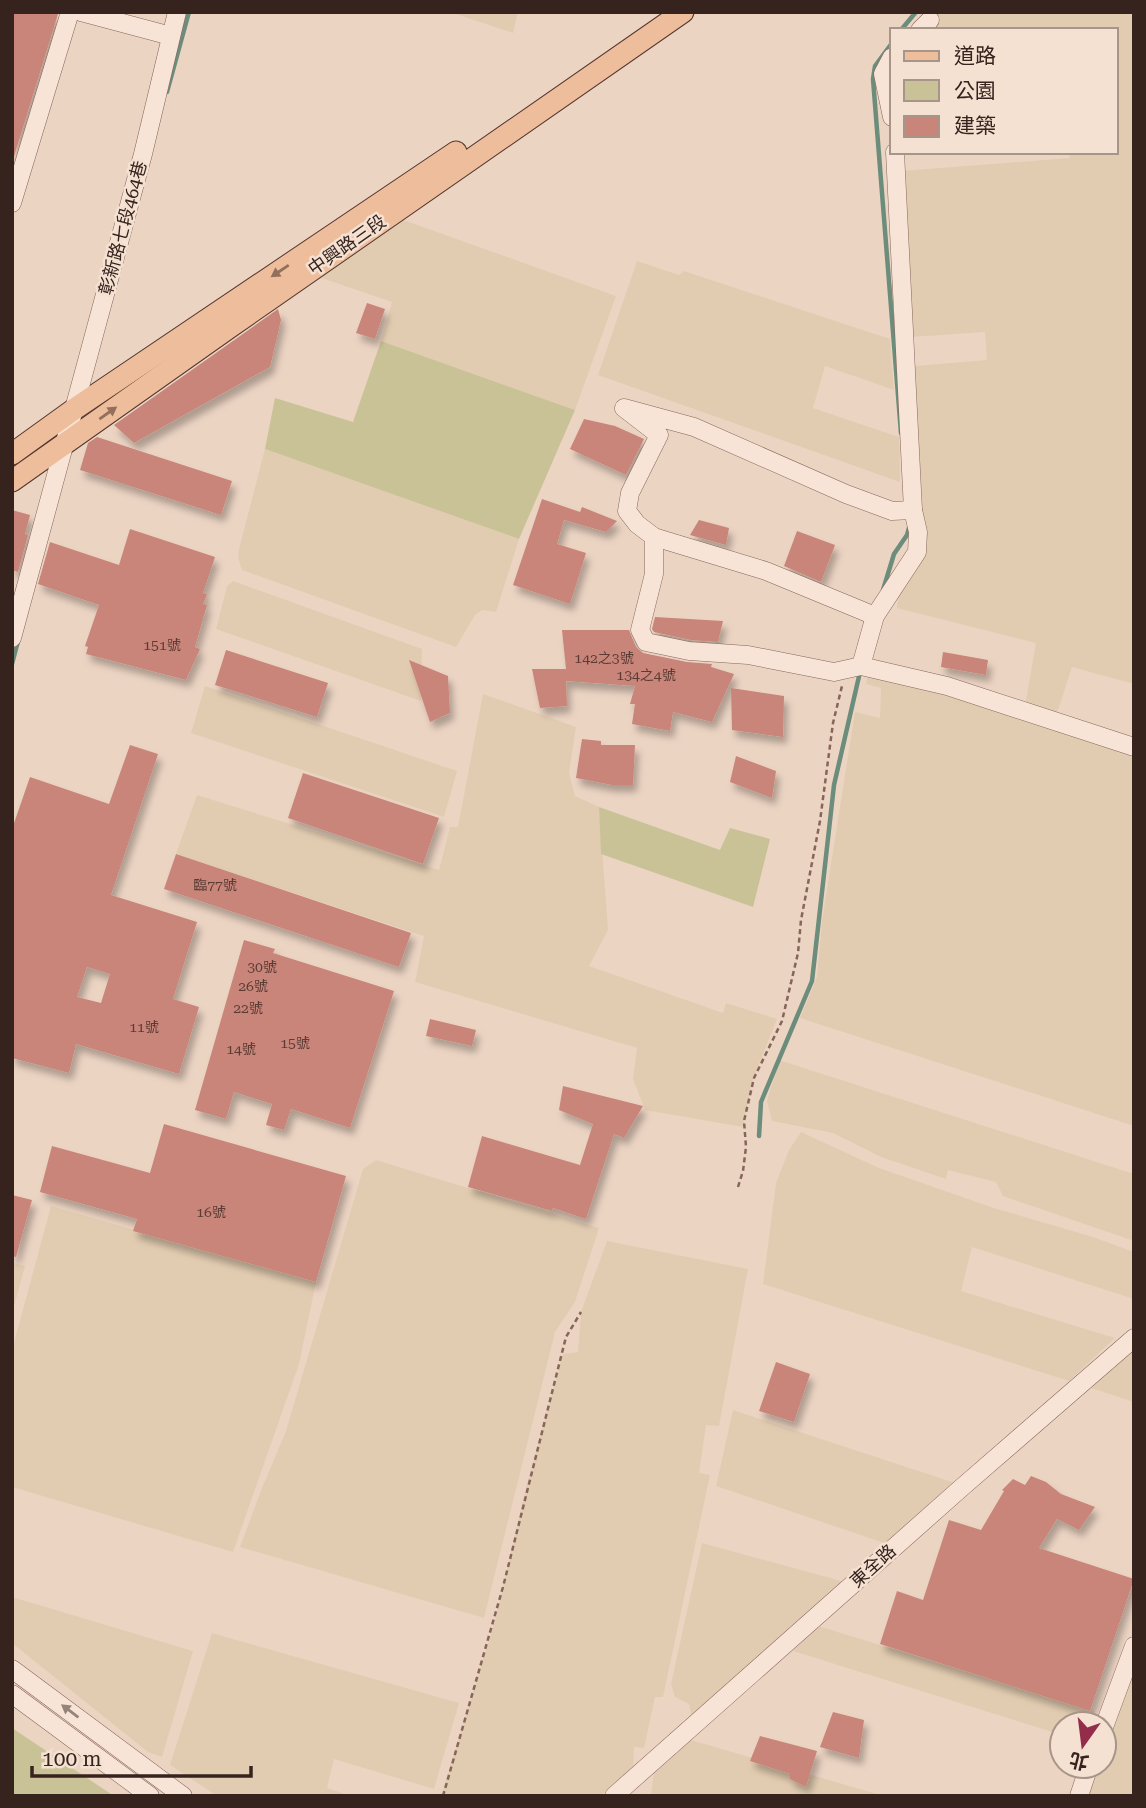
<svg xmlns="http://www.w3.org/2000/svg" width="1146" height="1808" viewBox="0 0 1146 1808" font-family="'Roboto Serif','Noto Sans TC',serif">
<defs>
<filter id="shadow"><feDropShadow dx="4" dy="7" stdDeviation="3.5" flood-color="#0004"/></filter>
</defs>
<rect width="100%" height="100%" fill="#ecd4c3"/>
<g fill="#e2ccb1">
<path d="M450,12H518L513,33Z"/>
<path d="M938,12H1134V684L1072,667L1056,716L1025,706L1036,643L897,608L900,586L924,531L914,366L987,360L985,332L911,337L900,171L1070,158L1069,152H1116V30H924Z"/>
<path d="M398,218L616,296L575,410L381,341L392,302L313,275Z"/>
<path d="M637,261L679,275L684,271L890,339L894,390L825,366L813,408L899,437L900,482L598,375Z"/>
<path d="M265,449L519,539L496,612L482,610L475,615L456,647L242,570L238,558L239,549Z"/>
<path d="M233,581L422,649L421,701L216,629L227,586Z"/>
<path d="M868,673L891,676L1134,752V1126L800,1018L817,977L822,921L855,712L880,718L881,688L866,684Z"/>
<path d="M205,686L457,771L444,817L191,733Z"/>
<path d="M483,694L576,727L569,773L575,796L599,807L608,930L589,966L723,1013L726,1003L777,1019L752,1082L743,1127L645,1110L633,1079L637,1048L415,982L424,936L176,854L197,795L439,870L450,827H458Z"/>
<path d="M779,1060L1134,1174V1241L1003,1196L996,1182L948,1170L946,1179L881,1157L833,1133L772,1121L767,1101Z"/>
<path d="M801,1132L879,1168L994,1208L1093,1237L1134,1252V1299L972,1247L961,1291L1115,1338L1069,1381L763,1284L776,1183L789,1150Z"/>
<path d="M376,1160L599,1228L575,1302L555,1332L484,1618L240,1547L262,1488L286,1431L363,1169Z"/>
<path d="M51,1206L316,1282L299,1364L233,1552L12,1487V1350Z"/>
<path d="M607,1241L748,1269L719,1426L706,1425L699,1473L710,1475L663,1697H655L644,1748L634,1747L633,1767L600,1796H441L495,1621L526,1488L563,1354L578,1352L581,1312Z"/>
<path d="M12,1263L25,1266L12,1314Z"/>
<path d="M1134,1346V1402L1088,1387Z"/>
<path d="M733,1410L955,1483L890,1545L716,1486Z"/>
<path d="M702,1543L845,1582L692,1719L689,1704L675,1697L671,1684Z"/>
<path d="M12,1597L193,1651L162,1757L148,1752L12,1643Z"/>
<path d="M818,1626L1095,1711L1090,1724H1062V1735L793,1651Z"/>
<path d="M212,1633L459,1703L434,1789L334,1759L327,1788L351,1796H217L170,1765Z"/>
<path d="M1134,1672V1796H1087L1095,1766H1104V1740L1126,1674Z"/>
<path d="M691,1740L884,1796H651L654,1770Z"/>
</g>
<g fill="#cac297">
<path d="M381,341L575,410L519,539L265,449L275,398L353,422Z"/>
<path d="M599,807L720,850L730,828L770,839L753,907L601,854Z"/>
<path d="M12,1728L114,1796H12Z"/>
</g>
<g fill="none" stroke-linecap="round" stroke-linejoin="round">
<g stroke="#6c8d7c" stroke-width="4.5">
<path d="M901,30L916,12"/>
<path d="M892,43L875,66L873,79L901,433"/>
<path d="M167,92L189,12"/>
<path d="M883,590L894,554L907,535L910,524"/>
<path d="M12,664L18,641"/>
<path d="M759,1136L761,1102L812,981L834,785L860,672"/>
</g>
</g>
<g fill="#c9857a" fill-rule="evenodd" filter="url(#shadow)">
<path d="M12,12L58,14L12,163Z"/>
<path d="M367,303L385,309L375,339L356,333Z"/>
<path d="M278,309L281,320L270,367L134,443L114,425Z"/>
<path d="M584,419L615,426L644,439L626,475L570,449Z"/>
<path d="M97,437L232,481L221,515L80,470L88,443Z"/>
<path d="M542,499L580,512L582,507L617,521L606,532L564,520L557,544L586,553L570,604L513,585Z"/>
<path d="M12,510L30,515L25,534L28,535L18,572L12,570Z"/>
<path d="M699,520L729,528L726,545L690,535Z"/>
<path d="M130,529L215,557L203,593L207,594L203,604L207,605L195,647L200,649L186,680L86,654L88,647L85,646L99,605L38,584L50,542L119,565Z"/>
<path d="M797,531L835,545L821,582L784,566Z"/>
<path d="M655,617L723,621L718,642L691,640L654,632L652,629Z"/>
<path d="M562,630H629L636,647L643,653L687,662L712,664L711,667L734,674L712,722L673,712L670,731L632,724L635,704H630L635,686L566,681L567,706L540,708L532,669H566Z"/>
<path d="M226,650L328,683L317,717L215,685Z"/>
<path d="M943,652L988,660L986,675L941,667Z"/>
<path d="M409,660L448,676L450,713L430,722Z"/>
<path d="M731,688L784,696L783,737L732,730Z"/>
<path d="M582,739L601,741V745H635L633,785H612L576,778Z"/>
<path d="M130,745L158,754L111,895L197,922L173,999L199,1007L179,1074L76,1044L69,1073L12,1058V829L30,777L109,804ZM87,967L110,974L101,1003L77,997Z"/>
<path d="M736,756L776,771L772,798L730,782Z"/>
<path d="M303,773L439,818L423,864L288,818Z"/>
<path d="M176,854L411,933L399,967L164,889Z"/>
<path d="M244,940L275,949L273,953L394,991L350,1128L291,1109L284,1130L266,1125L272,1104L234,1092L226,1119L195,1110Z"/>
<path d="M430,1019L476,1030L472,1046L426,1036Z"/>
<path d="M563,1086L643,1106L624,1138L614,1134L586,1219L553,1208L552,1211L468,1187L482,1136L580,1165L593,1124L559,1110Z"/>
<path d="M164,1124L346,1176L316,1282L133,1231L137,1219L40,1192L52,1146L150,1173Z"/>
<path d="M12,1195L32,1200L16,1257L12,1256Z"/>
<path d="M776,1362L810,1374L794,1422L759,1411Z"/>
<path d="M1031,1476L1046,1482L1061,1494L1095,1507L1079,1530L1057,1519L1039,1548L1134,1579L1090,1711L880,1644L897,1591L923,1600L949,1520L981,1530L1004,1491L1002,1490L1013,1479L1025,1485Z"/>
<path d="M833,1712L864,1720L859,1758L820,1747Z"/>
<path d="M760,1736L817,1751L806,1787L790,1779V1774L750,1761Z"/>
</g>
<g fill="none" stroke-linecap="round" stroke-linejoin="round">
<g stroke="#86655a" stroke-width="19">
<g id="minor">
<path d="M81,12L171,36"/>
<path d="M920,30L930,20"/>
<path d="M892,57L883,74L892,117"/>
<path d="M12,203L70,12"/>
<path d="M913,510L892,511L846,494L694,427L624,408L659,435L630,493L627,511L637,524L654,537V574L640,630L646,642L689,651L748,655L834,672L861,666L947,686L1134,747"/>
<path d="M654,537L766,571L875,616"/>
<path d="M12,638L143,154L177,12"/>
<path d="M861,666L875,616L917,552L918,532L913,510L895,152"/>
<path d="M12,1669L183,1796"/>
<path d="M12,1694L150,1796"/>
<path d="M1104,1727L1134,1646"/>
<path d="M614,1796L960,1489L1134,1338"/>
<path d="M1079,1796L1089,1766"/>
</g>
</g>
<g stroke="#54362f" stroke-width="23">
<g id="major">
<path d="M12,454L73,410L456,152"/>
<path d="M12,481L230,327L683,12"/>
</g>
</g>
<g stroke="#86655a" stroke-width="2.5" stroke-dasharray="5 3.5" stroke-linecap="butt">
<path d="M738,1187L743,1171L746,1147L744,1121L754,1078L782,1021L798,953L801,920L820,821L833,723L842,686"/>
<path d="M443,1796L503,1587L566,1337L581,1312"/>
</g>
<use href="#minor" stroke="#f7e4d6" stroke-width="18"/>
<use href="#major" stroke="#eebe9c" stroke-width="21"/>
</g>
<defs><path id="oneway-solid" d="M-6-.8H1V-3.2L6.5 0L1 3.2V.8H-6Z" transform="scale(1.75)"/></defs>
<g fill="#92705d">
<use href="#oneway-solid" transform="translate(280 271) rotate(146)"/>
<use href="#oneway-solid" transform="translate(108 413) rotate(-35)"/>
</g>
<use fill="#96847a" href="#oneway-solid" transform="translate(70 1711) rotate(-143)"/>
<g text-anchor="middle" stroke-width="5" stroke-linejoin="round" paint-order="stroke">
<g font-size="14" fill="#5b3c35">
<text x="162" y="650">151號</text>
<text x="604" y="663">142之3號</text>
<text x="646" y="680">134之4號</text>
<text x="215" y="890">臨77號</text>
<text x="262" y="972">30號</text>
<text x="253" y="991">26號</text>
<text x="248" y="1013">22號</text>
<text x="144" y="1032">11號</text>
<text x="295" y="1048">15號</text>
<text x="241" y="1054">14號</text>
<text x="211" y="1217">16號</text>
</g>
<g font-size="18" fill="#36231e" stroke="#f4e1d2">
<text transform="translate(123 228) rotate(-75)" y="6">彰新路七段464巷</text>
<text transform="translate(347 245) rotate(-35)" y="6">中興路三段</text>
<text transform="translate(873 1566) rotate(-42)" y="6">東全路</text>
</g>
</g>
<rect width="1146" height="1808" fill="none" stroke="#36231e" stroke-width="28"/>
<rect x="890" y="28" width="228" height="126" fill="#f4e1d2" stroke="#a8958a" stroke-width="2"/>
<rect x="904" y="51" width="35" height="10" fill="#eebe9c" stroke="#a8958a" stroke-width="2"/>
<text x="954" y="63" font-size="21" fill="#36231e">道路</text>
<rect x="904" y="80" width="35" height="21" fill="#cac297" stroke="#a8958a" stroke-width="2"/>
<text x="954" y="98" font-size="21" fill="#36231e">公園</text>
<rect x="904" y="116" width="35" height="21" fill="#c9857a" stroke="#a8958a" stroke-width="2"/>
<text x="954" y="133" font-size="21" fill="#36231e">建築</text>
<g transform="translate(1083 1745) rotate(194)"><circle r="33" fill="#f4e1d2" stroke="#a8958a" stroke-width="2"/>
<path d="M0-5L12 26L0 18L-12 26Z" fill="#932d4a"/>
<text y="-10" font-size="19" font-weight="bold" text-anchor="middle" fill="#36231e">北</text>
</g>
<path d="M32 1766v10h219v-10" fill="none" stroke="#36231e" stroke-width="3.5"/>
<text x="42" y="1766" font-size="21" fill="#36231e" stroke="#f4e1d2" stroke-width="5" paint-order="stroke">100 m</text>
</svg>
